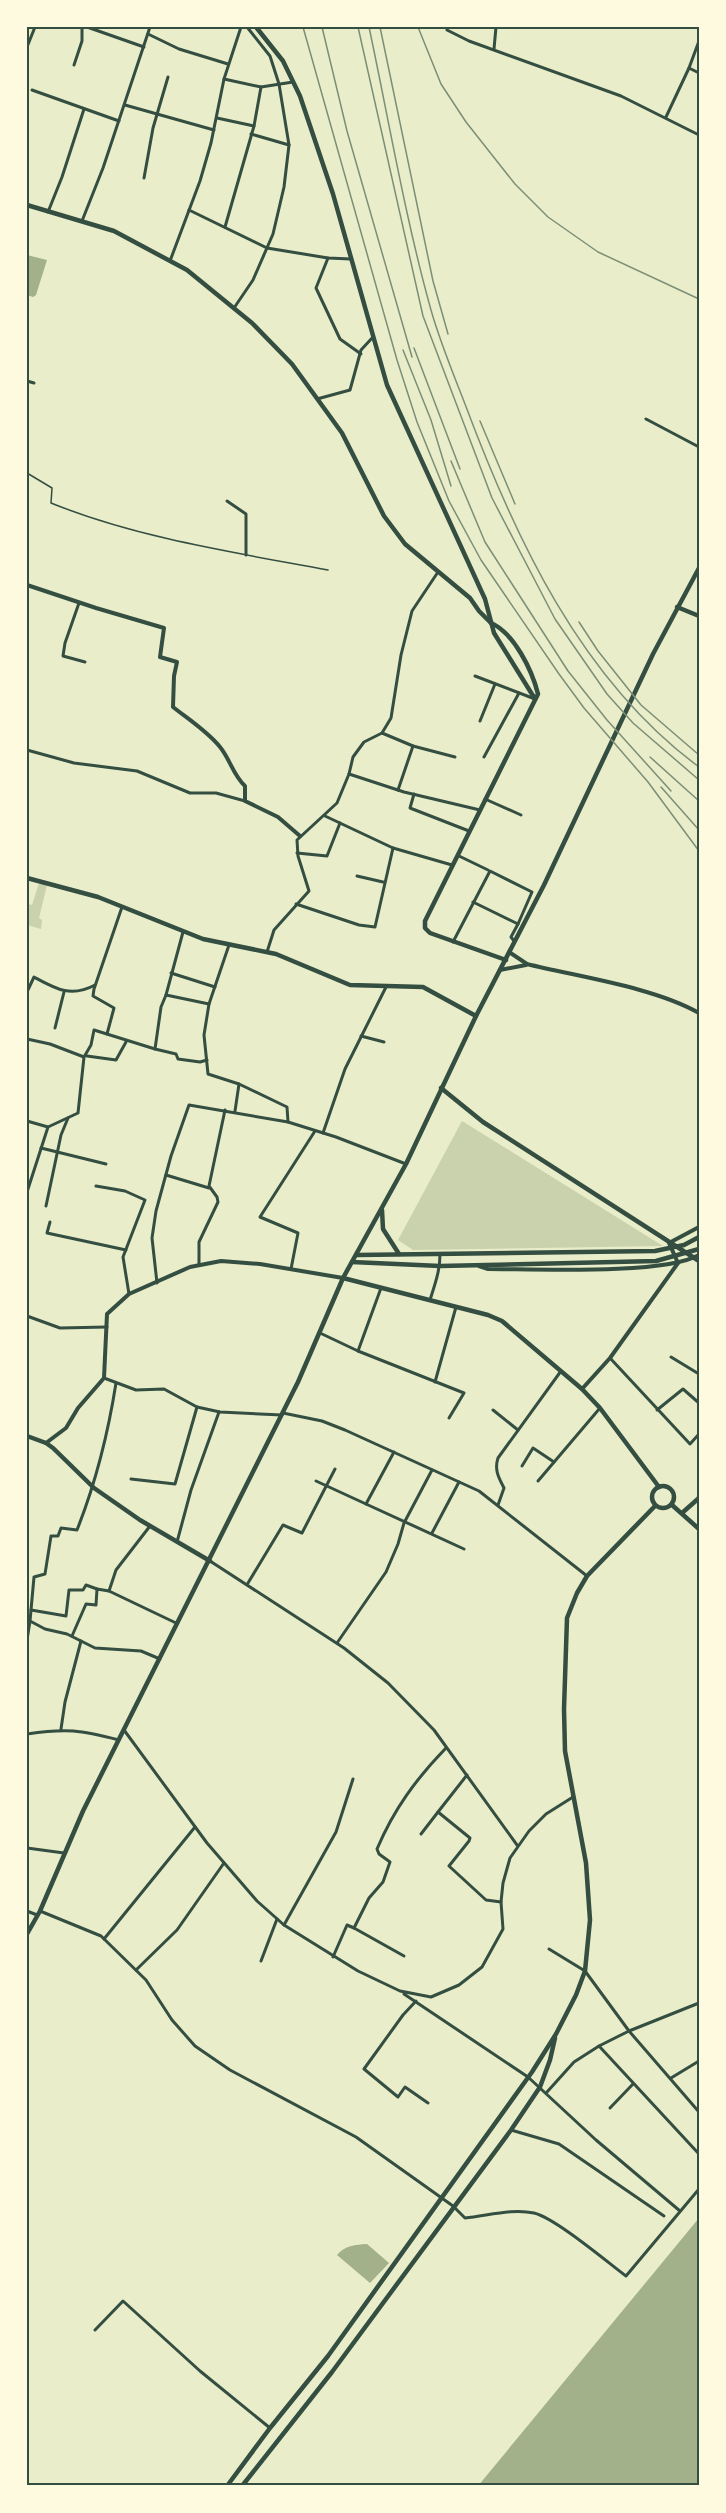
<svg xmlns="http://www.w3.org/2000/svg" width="726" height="2513" viewBox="0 0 726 2513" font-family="Manrope,sans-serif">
<rect width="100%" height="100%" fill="#e9edc9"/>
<g fill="#cad2ad">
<path d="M39,883L47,885L39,918L42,920L41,929L27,925L28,904L32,905Z"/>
<path d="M462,1121L663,1246L413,1250L398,1240Z"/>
</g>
<g fill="#a3b18a">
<path d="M27,255L47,260L36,295L33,297L27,295Z"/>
<path d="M699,2218V2486H478Z"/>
<path d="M367,2244L389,2263L370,2283L337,2255C345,2245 355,2245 367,2244Z"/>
</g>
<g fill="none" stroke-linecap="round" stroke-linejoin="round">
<path stroke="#344e41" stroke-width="1.5" d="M27,473L52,488L51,503C137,538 237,553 328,570"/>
<g stroke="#344e41" stroke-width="3">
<path d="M87,27L144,47"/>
<path d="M447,30L469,41L621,96L699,135"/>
<path d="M148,34L179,49L228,64"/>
<path d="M27,47L35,27"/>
<path d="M494,49L496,27"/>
<path d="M74,65L82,41V27"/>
<path d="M689,68L699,41"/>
<path d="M224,79L261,87L293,82"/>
<path d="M32,90L119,121"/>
<path d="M125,105L214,130"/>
<path d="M666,117L689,68L699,73"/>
<path d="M217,118L254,126"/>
<path d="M251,134L289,145"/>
<path d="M144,178L153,128L168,77"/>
<path d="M189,210L267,248L328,258L351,259"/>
<path d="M48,212L62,177L84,109"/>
<path d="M82,221L103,168L150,27"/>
<path d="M225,227L254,126L261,87"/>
<path d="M328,258L316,288L340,339L361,354"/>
<path d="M170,261L200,181L211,143L224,79L241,27"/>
<path d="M234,308L253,280L273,234L284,187L289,145L279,84L270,56L247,27"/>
<path d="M27,381L34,383"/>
<path d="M317,399L350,390L361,350L373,337"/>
<path d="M646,419L699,447"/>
<path d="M227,501L246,514V555"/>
<path d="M79,603L65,643L63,656L85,662"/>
<path d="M475,676L535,699"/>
<path d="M480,721L495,684"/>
<path d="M382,733L413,746L455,757"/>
<path d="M27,750L74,763L137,771L190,793H216L245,801"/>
<path d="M484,757L519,693"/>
<path d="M349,774L404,792L480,810"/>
<path d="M398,790L413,746"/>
<path d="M414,794L410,808L469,831"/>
<path d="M485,799L521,815"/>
<path d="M325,816L393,848L452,865"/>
<path d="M297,853L327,856L340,823"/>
<path d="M459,856L488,870"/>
<path d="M357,876L383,882"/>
<path d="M473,902L518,924L511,937L514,941"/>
<path d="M296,904L359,925L375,927L393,848"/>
<path d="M183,932L166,995L209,1004"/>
<path d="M453,942L490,871L532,892L518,924"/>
<path d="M229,945L209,1004L204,1035L208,1074L239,1084L287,1107L288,1122"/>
<path d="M267,952L274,930L309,891L298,856L297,840L337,803L349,774L353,757L364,742L382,733L391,718L401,655L412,611L438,572"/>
<path d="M171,973L215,987"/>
<path d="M27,992L34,977C56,989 71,998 95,985"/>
<path d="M166,995L161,1007L155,1049L176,1054L178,1059L200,1062L207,1060"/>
<path d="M55,1028L64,992"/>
<path d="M107,1034L114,1008L93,996L94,989L122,907"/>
<path d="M361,1036L384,1042"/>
<path d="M27,1039L50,1044L84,1057"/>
<path d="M87,1056L116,1060L126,1042"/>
<path d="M235,1111L239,1084"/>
<path d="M27,1121L48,1127L27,1192"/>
<path d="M48,1127L78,1113L84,1057L91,1045L94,1030L155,1049"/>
<path d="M323,1133L345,1069L386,987"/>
<path d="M41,1148L106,1164"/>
<path d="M166,1175L209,1188"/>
<path d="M96,1186L125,1191L145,1200L123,1257L129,1294"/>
<path d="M46,1206L61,1135L68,1118"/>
<path d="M50,1222L47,1233L126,1250"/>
<path d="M199,1265V1242L218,1202L217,1197L209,1186L225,1110"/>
<path d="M291,1269L298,1233L260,1217L315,1131"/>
<path d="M157,1283L152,1238L156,1211L171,1156L189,1105L288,1122L336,1137L406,1164"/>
<path d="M381,1288L358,1351L464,1393L449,1418"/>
<path d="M430,1300C435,1284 440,1271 440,1254"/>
<path d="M27,1316L60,1328L107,1327"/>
<path d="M320,1333L358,1351"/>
<path d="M671,1357L699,1374"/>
<path d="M610,1358L690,1444L699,1434"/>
<path d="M104,1378L136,1390L164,1389L197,1407L220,1412L282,1415"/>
<path d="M435,1382L456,1307"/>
<path d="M493,1410L518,1430"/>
<path d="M657,1410L683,1389L699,1403"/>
<path d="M283,1413L322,1421L345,1430L479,1491L587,1576"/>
<path d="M394,1452L366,1504L464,1549"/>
<path d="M522,1466L533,1448L554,1462"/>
<path d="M131,1479L175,1484L197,1407"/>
<path d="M316,1481L366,1504"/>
<path d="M538,1481L600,1408"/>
<path d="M498,1505L504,1488C499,1478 494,1470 498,1458L561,1371"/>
<path d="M150,1526L116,1570L109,1591L176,1623"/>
<path d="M432,1533L459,1482"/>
<path d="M177,1542L191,1490L219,1412"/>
<path d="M210,1561L344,1648L388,1683L434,1730L517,1845"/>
<path d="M248,1583L283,1525L302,1533L335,1469"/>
<path d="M31,1610L66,1616L69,1590H83L86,1585L97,1589"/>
<path d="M27,1620L30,1621L34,1577L45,1574L51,1536H58L61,1528L77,1530C96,1482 108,1434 116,1383"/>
<path d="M72,1636L86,1604L96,1605L97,1589L109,1591"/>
<path d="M27,1640L30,1621L45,1629L67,1634L95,1648L141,1651L160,1659"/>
<path d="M337,1643L386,1572L398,1544L404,1523L432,1470"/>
<path d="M61,1729L65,1702L81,1641"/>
<path d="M124,1730L207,1843L257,1901L284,1925L358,1971L400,1991L431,1997L459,1985L482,1967L503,1929L501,1902L503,1883L510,1858L529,1831L546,1814L573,1797"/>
<path d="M27,1734C67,1728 80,1730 119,1740"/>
<path d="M467,1775L438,1812L470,1838L469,1841L449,1866L486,1900L501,1902"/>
<path d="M421,1834L438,1812"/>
<path d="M27,1848L64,1853"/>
<path d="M27,1911L37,1915"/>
<path d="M40,1911L101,1936L146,1980L172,2020L195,2046L230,2070L356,2137L453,2206L465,2218C487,2216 512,2208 534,2213C555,2218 606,2261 626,2276L699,2189"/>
<path d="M284,1925L336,1832L353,1779"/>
<path d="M354,1928L404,1956"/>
<path d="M104,1939L195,1827"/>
<path d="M549,1949L585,1971L629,2031L699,2003"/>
<path d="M333,1957L347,1925L354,1928L369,1898L383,1882L390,1862L379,1854L377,1849C394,1809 416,1779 446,1748"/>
<path d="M261,1961L277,1919"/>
<path d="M136,1970L177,1930L224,1863"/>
<path d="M404,1994L528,2077L596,2140L680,2211"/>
<path d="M416,2001L403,2015L364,2069L398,2097L405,2087L428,2103"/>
<path d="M599,2046L629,2031L699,2112"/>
<path d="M671,2078L699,2061"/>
<path d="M547,2092L574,2062L599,2046L699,2154"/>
<path d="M610,2108L633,2084"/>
<path d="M511,2130L559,2144L664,2216"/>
<path d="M95,2330L123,2301L200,2371L270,2428"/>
</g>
<g stroke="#344e41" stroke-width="4">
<path d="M27,585L96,608L164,628L160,657L177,662L174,676L173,707C188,719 207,731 220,747C230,759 233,775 245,786V801L278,817L300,836"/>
<path d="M509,952L527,964C579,977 653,987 699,1013"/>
<path d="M500,970L526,965"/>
<path d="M678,1263L669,1243L699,1227"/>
<path d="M479,1266L488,1269C534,1269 664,1275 699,1255"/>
<path d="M582,1389L610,1358L678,1263"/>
<path d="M46,1443L66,1428L78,1408L104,1378L107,1314L129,1294L190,1267L221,1261L260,1264L343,1278"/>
</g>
<g stroke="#344e41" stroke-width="4.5">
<path d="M27,205L114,231L187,270L252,323L292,364L342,433L384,516L405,544L470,598L479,611L491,623"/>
<path d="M677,607L699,616"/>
<path d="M27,878L98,897L203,939L276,954L350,985L423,987L476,1016"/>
<path d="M343,1278L488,1315L502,1321L582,1389L600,1408L659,1487"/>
<path d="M27,1436L46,1443L53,1448L94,1488L140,1520L210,1561"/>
<circle cx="663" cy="1497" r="11"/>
<path d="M672,1505L699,1529"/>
<path d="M682,1513L699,1498"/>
<path d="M227,2486L270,2428L328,2356L532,2072L556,2034L576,1995L585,1971L590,1920L586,1863L565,1751L564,1709L567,1618L577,1593L587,1576L655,1506"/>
<path d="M242,2486L332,2372L511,2130L540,2087L550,2060L555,2038"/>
</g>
<g stroke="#344e41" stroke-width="4.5">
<path d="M256,27L283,61L300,96L333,194L387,385L485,599L494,633L535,699"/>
<path d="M491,623C514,633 532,670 538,694L425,921V928L430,933L506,960"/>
<path d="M441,1088L483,1122L699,1261"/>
<path d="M382,1210L383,1229L399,1254"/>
<path d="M357,1255L655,1251L684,1245L699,1237"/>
<path d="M352,1262L440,1266L656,1261L699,1249"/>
<path d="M27,1934L40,1911L83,1811L298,1382L343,1278L406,1164L476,1016L544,885L653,654L699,568"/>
</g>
<g stroke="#7c8e77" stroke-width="1.5">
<path d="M303,27L397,360L417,422L449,501L481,560L559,674L584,708L648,782L699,851"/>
<path d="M322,27L347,131L412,357"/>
<path d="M358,27L423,316L492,498L555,619L607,694L633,723L699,780"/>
<path d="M369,27C389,121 405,217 431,310C440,342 453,373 465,404C515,538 581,680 699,767"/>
<path d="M380,27L433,281L448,334"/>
<path d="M418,27L441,84L466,122L515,184L548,217L598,252L699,299"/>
<path d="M414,348L460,469"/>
<path d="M403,350L431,420L451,486"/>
<path d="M480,421L515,504"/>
<path d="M451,461L485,542L568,671L607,720L671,791"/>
<path d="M579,622L598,651L641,705L699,755"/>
<path d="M650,757L699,801"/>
<path d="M661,787L699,830"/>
</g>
</g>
<rect width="726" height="2513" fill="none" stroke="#fefae0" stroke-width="57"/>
<rect x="28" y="28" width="670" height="2456" fill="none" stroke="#344e41" stroke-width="2"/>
</svg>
